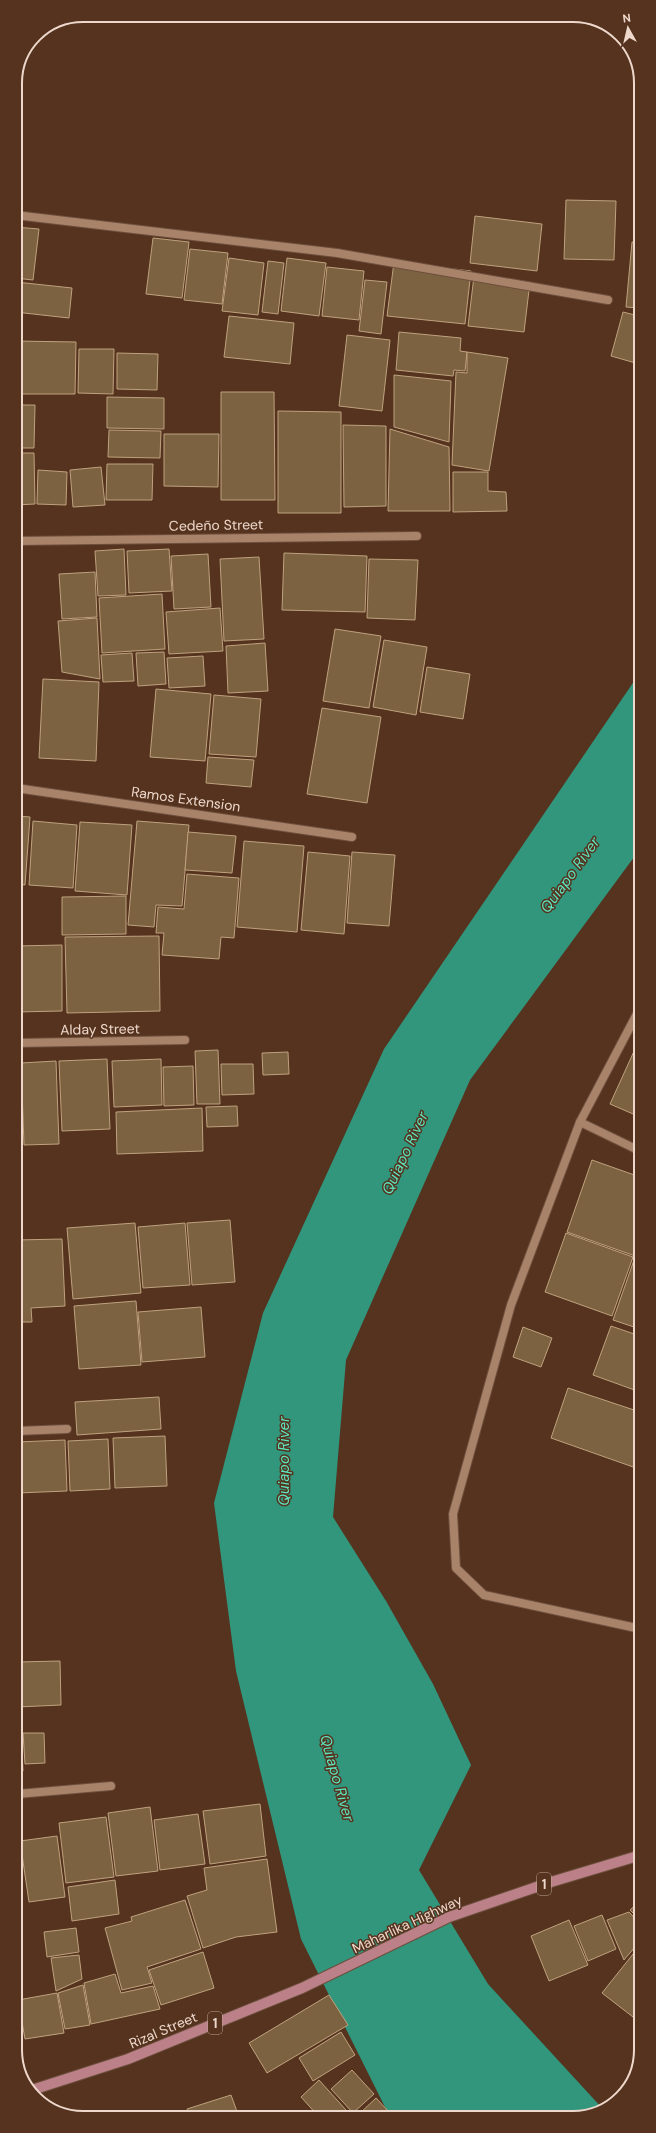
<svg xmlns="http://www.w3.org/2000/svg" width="656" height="2133" viewBox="0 0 656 2133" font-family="'DM Sans',sans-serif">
<rect width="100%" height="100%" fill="#55331e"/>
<path fill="#32967d" d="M639,674L640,849L470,1080L346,1360L333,1517L386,1601L433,1684L471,1765L419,1870L488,1984L602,2108L590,2116L390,2117L301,1939L236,1671L214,1503L263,1313L384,1049Z"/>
<g fill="#7d6241" stroke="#bea27e">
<path d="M566,200L616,201L614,260L564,259Z"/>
<path d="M475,216L542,224L537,271L470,263Z"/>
<path d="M15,227L39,229L33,280L15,278Z"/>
<path d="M153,238L189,242L182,298L146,294Z"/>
<path d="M632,242L639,243V308L626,307Z"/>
<path d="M190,249L228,253L222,304L184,300Z"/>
<path d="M229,258L264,263L258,315L222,311Z"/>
<path d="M287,258L326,263L319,316L281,311Z"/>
<path d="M268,261L284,263L278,314L262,312Z"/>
<path d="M394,262L471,271L465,324L387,316Z"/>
<path d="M327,267L364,271L359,320L322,316Z"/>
<path d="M474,276L530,282L524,332L468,326Z"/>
<path d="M365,280L387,282L381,334L359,331Z"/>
<path d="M16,282L72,288L69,318L15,312Z"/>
<path d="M623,312L639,316V364L611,356Z"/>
<path d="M229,316L294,323L290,364L224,357Z"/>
<path d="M399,332L461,338L460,351L467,352L465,371L454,370L453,376L396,370Z"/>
<path d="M347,335L390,340L382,411L339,406Z"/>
<path d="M15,341L76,342L75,394H15Z"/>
<path d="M79,349H114L113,394L78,393Z"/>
<path d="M467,352L508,358L489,471L452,465L456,372L467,373Z"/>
<path d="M117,353L158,354L157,390L117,389Z"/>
<path d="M394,375L451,381L449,442L394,427Z"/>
<path d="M221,392H274L275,500H221Z"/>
<path d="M107,397L164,398V429L107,428Z"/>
<path d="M15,405H35L34,448H15Z"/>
<path d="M278,411L341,412V513H278Z"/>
<path d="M343,425L386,426V506L344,507Z"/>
<path d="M390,429L449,447L450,511H388Z"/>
<path d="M109,430L161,431L160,458L108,457Z"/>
<path d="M164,434H219L218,487L164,486Z"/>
<path d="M15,453H34L35,504L15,505Z"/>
<path d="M107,464H153L152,500H106Z"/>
<path d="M101,467L105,505L73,507L70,470Z"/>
<path d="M38,470L67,472L66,505L37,504Z"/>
<path d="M453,472H488V491L506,492L507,511L453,512Z"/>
<path d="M124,549L126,595L98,596L95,551Z"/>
<path d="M169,549L172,591L129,593L127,551Z"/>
<path d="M284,553L367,556L365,612L282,610Z"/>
<path d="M208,554L211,607L174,609L171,556Z"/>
<path d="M259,557L264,639L224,641L220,559Z"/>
<path d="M369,559L418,560L415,620L367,618Z"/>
<path d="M16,562H22L19,663H16Z"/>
<path d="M95,572L97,617L62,619L59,574Z"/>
<path d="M162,594L165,649L102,653L99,598Z"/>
<path d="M220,608L223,651L169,654L166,612Z"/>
<path d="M97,618L100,679L62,672L58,621Z"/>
<path d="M335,629L381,636L369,708L323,701Z"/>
<path d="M384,640L427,647L416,715L373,707Z"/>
<path d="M265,643L268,691L228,693L226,646Z"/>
<path d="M164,652L166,684L138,686L136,653Z"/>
<path d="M132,653L134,681L103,682L101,655Z"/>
<path d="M203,656L205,686L169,688L167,658Z"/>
<path d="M427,667L470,674L463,719L420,712Z"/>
<path d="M43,679L99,682L96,761L39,758Z"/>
<path d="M156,689L211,694L205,761L150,757Z"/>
<path d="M214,695L261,699L256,757L209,754Z"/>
<path d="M322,708L381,717L367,803L307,794Z"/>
<path d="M208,757L254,760L251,787L206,783Z"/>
<path d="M16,816L30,817L25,885L16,884Z"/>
<path d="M33,821L77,825L73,888L29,885Z"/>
<path d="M137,821L189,825L182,906L156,905L154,927L128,925Z"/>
<path d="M80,822L132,825L127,895L75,891Z"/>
<path d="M188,832L236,836L232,873L185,870Z"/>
<path d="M244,841L304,846L297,932L237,927Z"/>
<path d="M308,852L350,856L344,934L301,930Z"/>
<path d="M352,852L395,855L389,926L347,923Z"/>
<path d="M187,874L239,878L234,938L221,937L219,959L162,955L164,933H156L158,907L184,909Z"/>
<path d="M126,896V934L62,935V897Z"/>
<path d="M159,936L160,1011L67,1013L65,937Z"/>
<path d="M62,945V1011L16,1012V946Z"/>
<path d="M635,1049L640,1051V1117L610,1104Z"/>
<path d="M218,1050L220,1104H197L195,1051Z"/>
<path d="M288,1052L289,1074L263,1075L262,1053Z"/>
<path d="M107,1059L110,1129L62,1131L59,1061Z"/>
<path d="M161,1059L162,1105L114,1107L112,1061Z"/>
<path d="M56,1061L59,1144L24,1145L21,1063Z"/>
<path d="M19,1064L22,1144H16V1065Z"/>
<path d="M221,1064H253L254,1094L222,1095Z"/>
<path d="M193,1066L194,1105L164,1106L163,1067Z"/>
<path d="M237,1106L238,1126L207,1127L206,1107Z"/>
<path d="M202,1108L203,1151L117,1154L116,1112Z"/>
<path d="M592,1160L640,1177V1252L638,1257L567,1232Z"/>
<path d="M230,1220L235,1282L192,1285L187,1223Z"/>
<path d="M135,1223L141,1293L73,1299L67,1228Z"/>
<path d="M185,1223L190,1285L143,1288L138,1227Z"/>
<path d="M566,1233L633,1257L612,1316L545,1292Z"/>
<path d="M62,1239L65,1306L31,1308L32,1322H16V1240Z"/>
<path d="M634,1260L640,1262V1329L613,1320Z"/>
<path d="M136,1301L141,1365L79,1369L74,1306Z"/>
<path d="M201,1307L205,1357L142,1362L138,1312Z"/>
<path d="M611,1326L640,1336V1392L593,1375Z"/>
<path d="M523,1327L552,1338L541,1367L513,1357Z"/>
<path d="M568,1388L640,1412V1455L636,1468L551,1438Z"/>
<path d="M159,1397L161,1429L77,1435L75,1402Z"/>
<path d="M165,1436L167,1486L115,1488L113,1438Z"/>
<path d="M108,1439L110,1489L70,1491L68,1441Z"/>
<path d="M65,1440L67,1491L17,1493V1442Z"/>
<path d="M60,1661L61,1705L17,1707V1662Z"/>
<path d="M17,1713H20L23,1771H17Z"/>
<path d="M23,1733H44L45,1763L25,1764Z"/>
<path d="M260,1804L266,1856L210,1864L203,1811Z"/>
<path d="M150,1807L158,1871L116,1876L108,1813Z"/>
<path d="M198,1814L205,1864L160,1870L154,1820Z"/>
<path d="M106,1817L114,1877L66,1883L59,1823Z"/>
<path d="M17,1820L22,1878L17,1879Z"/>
<path d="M57,1836L65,1897L29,1902L20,1841Z"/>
<path d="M267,1859L277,1932L236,1937L203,1948L187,1896L207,1890L204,1868Z"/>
<path d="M115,1880L119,1914L72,1921L68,1887Z"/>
<path d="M185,1900L201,1949L147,1967L152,1983L122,1990L105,1928L132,1921L131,1917Z"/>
<path d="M641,1900V1921L630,1910Z"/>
<path d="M629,1912L641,1925V1940L624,1960L607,1920Z"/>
<path d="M602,1915L616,1949L588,1961L574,1926Z"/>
<path d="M569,1920L588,1965L549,1981L531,1936Z"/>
<path d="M76,1928L79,1952L47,1957L44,1932Z"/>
<path d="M641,1944V2006L633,2017L602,1993Z"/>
<path d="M203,1952L214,1988L161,2005L149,1970Z"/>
<path d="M79,1955L82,1979L56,1991L51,1958Z"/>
<path d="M115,1974L121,1993L153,1986L160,2009L91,2024L84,1983Z"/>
<path d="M83,1985L90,2025L65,2029L58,1993Z"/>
<path d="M57,1993L64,2033L25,2039L18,2000Z"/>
<path d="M329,1995L348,2025L267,2073L249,2043Z"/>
<path d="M341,2032L355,2055L313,2081L299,2058Z"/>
<path d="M352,2070L374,2094L353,2113L331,2089Z"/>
<path d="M319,2080L346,2110L339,2117H319L301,2097Z"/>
<path d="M231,2095L239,2117H190L187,2109Z"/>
<path d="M376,2098L389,2112L384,2117L357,2116Z"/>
</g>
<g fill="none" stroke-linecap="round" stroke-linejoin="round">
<g stroke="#6c4f3c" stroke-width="10">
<path id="lane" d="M17,1431L67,1429"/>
</g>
<g stroke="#6c4f3c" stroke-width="10">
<g id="street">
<path d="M15,215L337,253L608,300"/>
<path d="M16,541L417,536"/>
<path d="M16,788L352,837"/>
<path d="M640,1008L580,1122L511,1305L453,1514L456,1568L484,1595L641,1629"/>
<path d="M16,1043L185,1040"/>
<path d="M580,1122L640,1151"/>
<path d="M17,1794L111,1786"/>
</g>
</g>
<g stroke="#6c4f3c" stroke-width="12">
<path id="primary" d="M32,2090L128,2059L302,1988L449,1917L551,1882L641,1855"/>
</g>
<use href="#lane" stroke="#a9826a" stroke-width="8"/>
<use href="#street" stroke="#a9826a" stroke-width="8"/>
<use href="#primary" stroke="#bc8089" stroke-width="10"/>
</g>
<g text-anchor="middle" stroke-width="3" stroke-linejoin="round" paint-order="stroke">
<g fill="#55331e" stroke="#c0a698" stroke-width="1">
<rect x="537" y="1873" width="14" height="22" rx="3"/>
<rect x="208" y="2012" width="14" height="22" rx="3"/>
</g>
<g font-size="13" font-weight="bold" fill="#eed8cc">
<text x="544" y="1889">1</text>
<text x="215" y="2028">1</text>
</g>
<g font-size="14" fill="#eed8cc" stroke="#55331e">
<text transform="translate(216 525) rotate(-1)" y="5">Cedeño Street</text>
<text transform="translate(186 799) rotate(8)" y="5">Ramos Extension</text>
<text transform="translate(100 1029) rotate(-1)" y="5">Alday Street</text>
<text transform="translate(407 1924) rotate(-25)" y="5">Maharlika Highway</text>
<text transform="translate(163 2030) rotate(-23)" y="5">Rizal Street</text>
</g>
<g font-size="15" font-style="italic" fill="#5de6c1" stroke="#55331e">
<text transform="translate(570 875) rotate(-54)" y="5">Quiapo River</text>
<text transform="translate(405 1153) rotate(-65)" y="5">Quiapo River</text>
<text transform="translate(284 1461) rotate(-90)" y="5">Quiapo River</text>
<text transform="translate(337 1778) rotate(74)" y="5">Quiapo River</text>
</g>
</g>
<path d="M0 0H656V2133H0ZM83 22H573A61 61 0 0 1 634 83V2050A61 61 0 0 1 573 2111H83A61 61 0 0 1 22 2050V83A61 61 0 0 1 83 22Z" fill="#55331e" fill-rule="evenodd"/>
<path fill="none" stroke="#eed8cc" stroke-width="2" d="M83 22H573A61 61 0 0 1 634 83V2050A61 61 0 0 1 573 2111H83A61 61 0 0 1 22 2050V83A61 61 0 0 1 83 22Z"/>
<g transform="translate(628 28) rotate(352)" stroke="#55331e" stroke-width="3" paint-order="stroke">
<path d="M0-3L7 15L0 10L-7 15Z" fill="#eed8cc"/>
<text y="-6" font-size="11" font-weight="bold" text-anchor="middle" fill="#eed8cc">N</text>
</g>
</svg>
